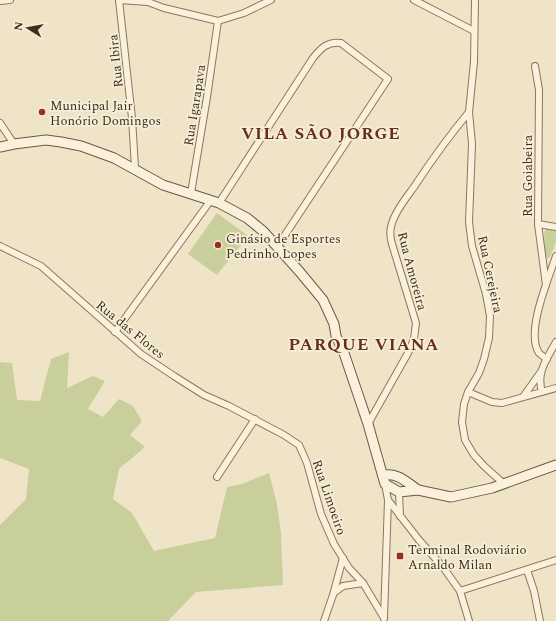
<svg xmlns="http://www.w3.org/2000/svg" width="556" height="621" viewBox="0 0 556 621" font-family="Spectral,serif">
<rect width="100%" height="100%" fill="#f0e4c8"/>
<g fill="#c9cf9b">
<path d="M217,213L248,236L217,275L188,254Z"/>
<path d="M546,229L556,231V242L550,257L547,258L545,256L544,233Z"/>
<path d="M69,352L67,388L93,376L105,381L88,409L103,417L119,399L133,406L142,421L130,435L145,447L119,469L113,499L132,513L154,551L215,538L227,487L242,484L269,473L277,504L281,533L283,585L196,592L168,621H0V525L26,499L29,469L0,458V362L12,363L17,400L40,401L51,359Z"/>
</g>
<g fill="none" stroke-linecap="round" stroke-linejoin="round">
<g stroke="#8d765c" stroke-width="8">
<g id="minor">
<path d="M119,0L132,118L135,168"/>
<path d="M119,0L148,2L164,8L218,21"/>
<path d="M414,0L474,31"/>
<path d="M475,0L474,62L469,112L472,144L469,222L472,246L486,294L490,316L489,338L484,359L479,373L468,392L464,404L462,422L465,440L474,455L484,466L504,484"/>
<path d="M0,1L10,0"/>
<path d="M218,21L244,13L271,0"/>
<path d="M535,66L539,90L538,224L546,285"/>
<path d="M0,123L14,144"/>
<path d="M191,193L207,97L218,21"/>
<path d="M219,203L313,58C321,48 328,41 341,43L388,79L277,247"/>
<path d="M538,224L556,227"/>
<path d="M0,246L41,266L141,354L174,376L204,395L229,406L284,435L299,445L307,463L321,514L334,544L349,568L363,583L384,618"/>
<path d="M115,332L211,200"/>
<path d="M547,359C544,357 541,355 539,353C525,332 549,278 556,256"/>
<path d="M468,392L492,402L502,403L556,388"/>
<path d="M542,392C536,372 547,359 556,342"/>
<path d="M523,397L540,373"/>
<path d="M368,424L408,353L414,339L416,323L392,244C390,237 389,231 392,223C396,210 406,198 414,187C431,161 449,136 469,112"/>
<path d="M217,477L255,419"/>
<path d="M385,484L388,500L419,540L443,567L460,591L469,621"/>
<path d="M399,492L400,516"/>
<path d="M527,570L534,591L540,621"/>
<path d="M460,591L556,560"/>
<path d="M335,592L343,586L363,583"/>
<path d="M384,618L388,500"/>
<path d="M324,621L333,595L343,558"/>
</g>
</g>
<g stroke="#6f573f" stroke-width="11">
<g id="secondary">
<path d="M0,147L14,144L46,140L61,142L81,146L114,158L163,185L219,203L247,218L263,231L299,271L323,300L334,324L336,336L344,353L368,424L385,484L399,492L418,490L451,497L492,488L556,465"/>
<path d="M383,476C396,471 408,483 418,490"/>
</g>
</g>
<use href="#minor" stroke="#faf1dc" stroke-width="6"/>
<use href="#secondary" stroke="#faf1dc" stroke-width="9"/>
</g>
<g fill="#9e2a2b" stroke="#f7eed8" stroke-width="1.5">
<circle cx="42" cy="112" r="4"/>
<circle cx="218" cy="245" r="4"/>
<rect x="396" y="552" width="8" height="8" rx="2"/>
</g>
<g text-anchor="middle" stroke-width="3.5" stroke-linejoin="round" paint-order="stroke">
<g font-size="13" fill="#3d2e20" stroke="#f7eed8">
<text transform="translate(115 61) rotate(-96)" y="5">Rua Ibira</text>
<text transform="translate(194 105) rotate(-81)" y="5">Rua Igarapava</text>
<text transform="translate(527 176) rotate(-90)" y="5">Rua Goiabeira</text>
<text transform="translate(413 271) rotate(75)" y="5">Rua Amoreira</text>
<text transform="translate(491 274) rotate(78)" y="5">Rua Cerejeira</text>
<text transform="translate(131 329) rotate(39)" y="5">Rua das Flores</text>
<text transform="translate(330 497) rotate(71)" y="5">Rua Limoeiro</text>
</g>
<g font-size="13" fill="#3d2e20" stroke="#f7eed8" text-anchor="start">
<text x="50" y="110">Municipal Jair<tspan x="50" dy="15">Honório Domingos</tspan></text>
<text x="226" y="243">Ginásio de Esportes<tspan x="226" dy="15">Pedrinho Lopes</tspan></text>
<text x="408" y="554">Terminal Rodoviário<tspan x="408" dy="15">Arnaldo Milan</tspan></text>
</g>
<g font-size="17" font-weight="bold" letter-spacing="1" fill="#6b2e1e" stroke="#f7eed8">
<text x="321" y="139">VILA SÃO JORGE</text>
<text x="364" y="350">PARQUE VIANA</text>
</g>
</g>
<g transform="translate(28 28) rotate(281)" stroke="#f7eed8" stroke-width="3" paint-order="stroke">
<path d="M0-3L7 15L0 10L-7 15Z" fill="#3d2e20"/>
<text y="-6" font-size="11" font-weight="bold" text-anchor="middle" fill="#3d2e20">N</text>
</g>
</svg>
